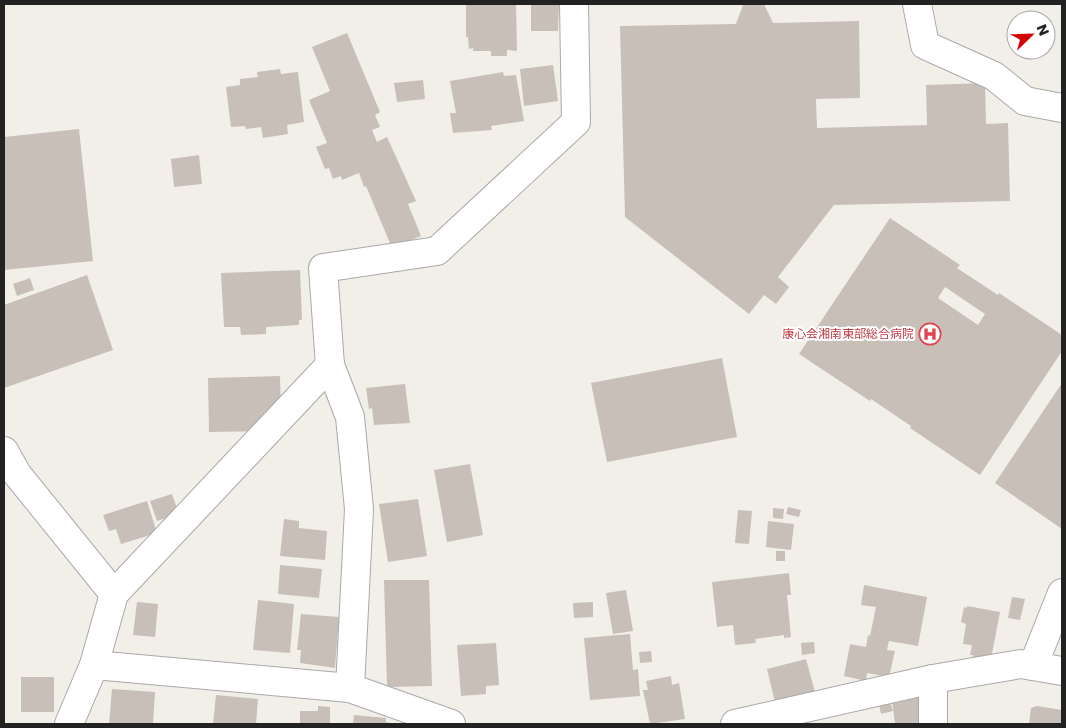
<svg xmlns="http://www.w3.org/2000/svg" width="1066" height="728" viewBox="0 0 1066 728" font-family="Poppins,'Noto Sans JP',sans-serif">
<rect width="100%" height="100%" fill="#f2efe9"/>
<g fill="#c7bfb8" fill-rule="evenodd">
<path d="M466,4H516L517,51L507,50V56H491V51H473V48L469,49L468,37H466Z"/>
<path d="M531,4H559L558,31H531Z"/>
<path d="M764,4L773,23L859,21L860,98L816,99L817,128L927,125L926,85L985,83L986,124L1008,123L1010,201L834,205L778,277L789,287L776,304L764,295L749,314L625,217L620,26L736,24L743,5Z"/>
<path d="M347,33L380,112L375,115L380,127L372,130L377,142L387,137L416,201L408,204L421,236L392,248L366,186L364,187L359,173L342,180L341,176L333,179L329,168L325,169L316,147L327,143L309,100L330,91L312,47Z"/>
<path d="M553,65L558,101L524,106L520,69Z"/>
<path d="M280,69L281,74L298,72L304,122L287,125L288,134L263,138L261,127L246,129L245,126L231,127L226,87L240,85V79L258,77L257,72Z"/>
<path d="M503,72L504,76L516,75L524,121L491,126L492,130L453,133L450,113H456L450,81Z"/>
<path d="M423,80L425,99L397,102L394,83Z"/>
<path d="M79,129L93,261L4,270V137Z"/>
<path d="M199,155L202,184L174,187L171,159Z"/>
<path d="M890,218L960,265L957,268L998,295L999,293L1062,335V351L980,475L910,428L911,426L871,399L870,401L799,354ZM945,287L985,314L978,325L938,298Z"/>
<path d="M300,270L302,320H299V325L266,327V334L241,335L240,327H224L221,273Z"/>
<path d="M87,275L113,350L4,388V305Z"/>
<path d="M30,278L34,290L17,296L13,284Z"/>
<path d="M722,358L737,437L607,462L591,383Z"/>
<path d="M280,376L281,410L266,431L209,432L208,378Z"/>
<path d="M1062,383V529L995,483Z"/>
<path d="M405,384L410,423L374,425L372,408L369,409L366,388Z"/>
<path d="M470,464L483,535L447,542L434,470Z"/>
<path d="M172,494L179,514L157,521L150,501Z"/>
<path d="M418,499L427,556L388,562L379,504Z"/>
<path d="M147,501L157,533L121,544L116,529L109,531L103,515Z"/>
<path d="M788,507L801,510L799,517L786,514Z"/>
<path d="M773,508L784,509L783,519L773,518Z"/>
<path d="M738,510L752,511L749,544L735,543Z"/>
<path d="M284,519L299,521V528L327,531L325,560L280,556Z"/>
<path d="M768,521L794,524L791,550L766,547Z"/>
<rect x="776" y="551" width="9" height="10"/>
<path d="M280,565L322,569L319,598L278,594Z"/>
<path d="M789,573L791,595H787L791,637L784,638V635L755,639L756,643L735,645L733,625L717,627L712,582Z"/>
<path d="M384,580H429L432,686L387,687Z"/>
<path d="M864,585L927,597L918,646L889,641L887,650L895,651L889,677L867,673L866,681L844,676L850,644L866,647L868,635L870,636L876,607L861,605Z"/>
<path d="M626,590L633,631L613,634L606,593Z"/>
<path d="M1012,597L1025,599L1020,620L1008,618Z"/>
<path d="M258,600L294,604L290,653L253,650Z"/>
<path d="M137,602L158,604L155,637L133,635Z"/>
<path d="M593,602V617L574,618L573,603Z"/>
<path d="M967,606L1000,612L991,659L972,663L973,655H970L972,645L963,644L966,624L961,622L964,607L967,608Z"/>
<path d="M301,614L339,617L335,668L300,663L301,650H297Z"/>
<path d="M630,634L633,670L638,669L640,696L590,700L584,638Z"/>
<path d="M814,642L815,653L802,655L801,643Z"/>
<path d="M496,643L499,685L486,686V694L461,696L457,645Z"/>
<path d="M651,651L652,662L640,663L639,652Z"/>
<path d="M806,659L815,692L775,702L767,669Z"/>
<path d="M671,676L672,685L679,683L685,719L650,724L643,690H648L646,681Z"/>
<rect x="21" y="677" width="33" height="35"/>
<path d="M112,689L155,692L153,724H109Z"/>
<path d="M216,695L258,699L256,724H213Z"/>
<path d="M920,695L924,724H895L892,699Z"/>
<path d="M890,701L893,711L881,714L879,704Z"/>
<path d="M318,706L330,707V724H300V711H318Z"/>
<path d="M1037,706L1062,710V724H1029L1031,708Z"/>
<path d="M354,715L386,718V722L394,724H353Z"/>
</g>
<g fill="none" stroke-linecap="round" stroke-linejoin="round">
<g stroke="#a9a9a9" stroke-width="30">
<g id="minor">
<path d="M917,4L925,45L994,76L1025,101L1062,108"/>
<path d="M330,365L350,417L359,509L350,688"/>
<path d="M4,451L17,474L114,594"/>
<path d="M94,665L350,688L451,724"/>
<path d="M1033,666L1062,593"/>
<path d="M69,724L94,665L114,594L330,365L323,268L437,251L576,122L574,4"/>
<path d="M735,724L933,679L1021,664L1062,671"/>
<path d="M933,724V679"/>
</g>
</g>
<use href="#minor" stroke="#fff" stroke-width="28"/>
</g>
<defs>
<g id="hospital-ring" transform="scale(1.125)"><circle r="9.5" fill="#fff" stroke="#e0444e" stroke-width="1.5"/><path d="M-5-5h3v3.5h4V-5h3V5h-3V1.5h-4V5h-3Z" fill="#e0444e"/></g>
</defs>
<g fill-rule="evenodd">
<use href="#hospital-ring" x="930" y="334"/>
</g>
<g text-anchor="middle" stroke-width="4" stroke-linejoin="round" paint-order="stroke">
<g font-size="12" fill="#be3a42" stroke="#fff" text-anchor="end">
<text x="914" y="338">康心会湘南東部総合病院</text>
</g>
</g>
<rect width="1066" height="728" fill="none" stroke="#222222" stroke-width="10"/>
<g transform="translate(1031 35) rotate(67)"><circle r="24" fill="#ffffff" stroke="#a7a7a7"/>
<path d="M0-4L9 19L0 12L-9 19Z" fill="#d40000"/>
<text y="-8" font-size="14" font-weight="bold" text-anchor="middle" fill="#222222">N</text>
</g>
</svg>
